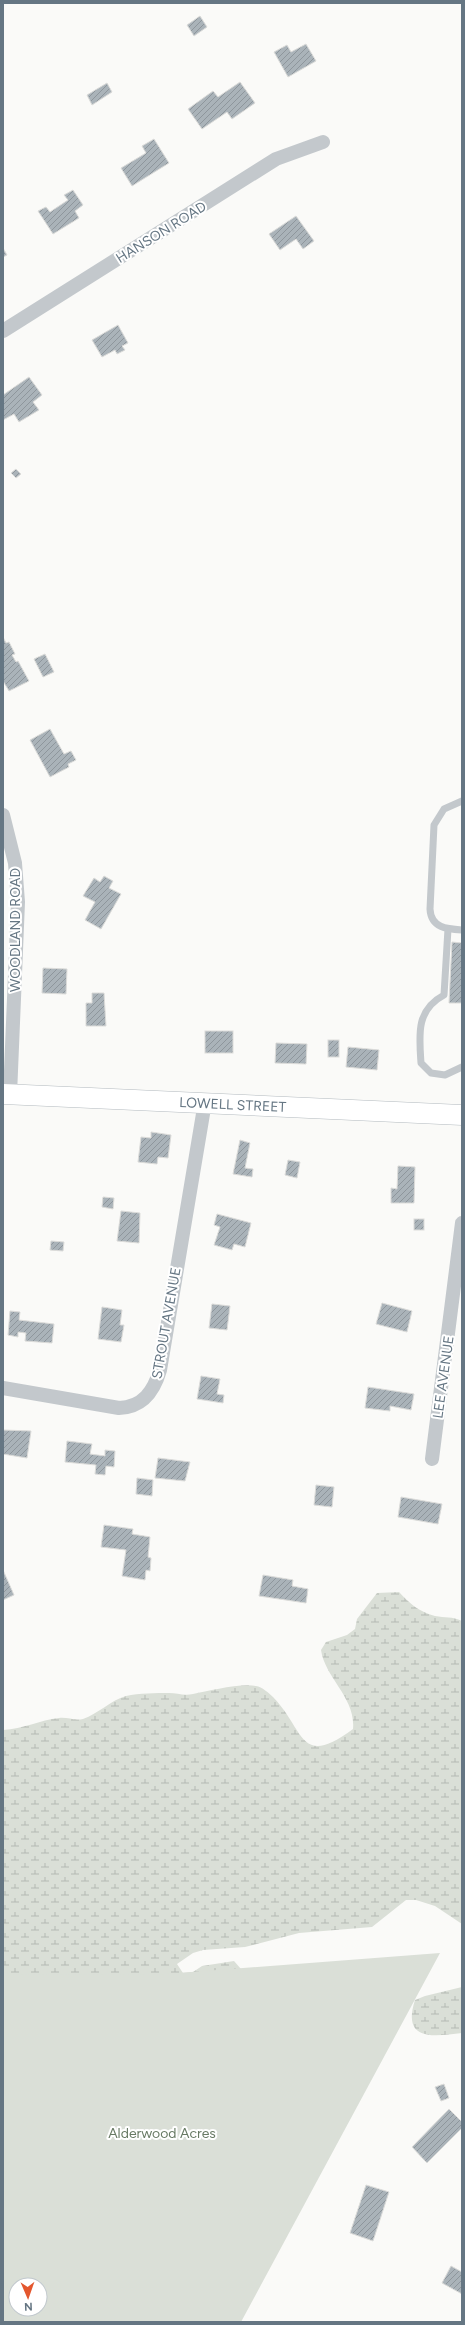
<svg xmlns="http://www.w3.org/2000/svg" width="465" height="2325" viewBox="0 0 465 2325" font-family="Figtree,sans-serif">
<defs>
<pattern id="wetland-marsh" width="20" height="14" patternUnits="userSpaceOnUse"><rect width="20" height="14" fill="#dadfd7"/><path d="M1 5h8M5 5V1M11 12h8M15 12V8" fill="none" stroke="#b4b9b4"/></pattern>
<pattern id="building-hatch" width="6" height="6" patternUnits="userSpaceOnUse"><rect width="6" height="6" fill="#aab3b9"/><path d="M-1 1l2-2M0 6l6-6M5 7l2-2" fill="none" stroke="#8e969c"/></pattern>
</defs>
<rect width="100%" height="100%" fill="#fafaf8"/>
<g fill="url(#wetland-marsh)">
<path d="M399,1592C409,1603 419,1612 435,1616C445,1618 452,1616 462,1621V1924L435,1906L416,1900H406L372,1927L299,1933L245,1947L203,1950L193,1953L177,1964L183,1973L193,1972L202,1966L234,1961L241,1969L40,2309V2285H16L3,2295V1730C23,1729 40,1720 59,1718C68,1717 74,1721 83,1719C98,1714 111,1700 126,1696C139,1693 156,1693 169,1693C177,1693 184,1696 193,1694C209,1691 240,1683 256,1686C262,1687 269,1693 273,1697C305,1730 299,1769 353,1729C356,1698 325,1678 321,1650L326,1642L347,1635L355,1629L357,1619L377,1593Z"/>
<path d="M462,1987V2033C436,2036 401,2043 415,2000L425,1996Z"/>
</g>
<path fill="#dadfd7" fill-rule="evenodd" d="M440,1953L241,2322H3V1974L152,1975ZM16,2285H40V2309H16Z"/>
<g fill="url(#building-hatch)" stroke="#dcdcda">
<path d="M200,16L207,27L194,36L187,25Z"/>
<path d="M306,44L316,61L288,77L274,52L287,45L291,52Z"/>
<path d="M240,82L255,103L232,119L227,112L202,129L188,109L213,91L218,97Z"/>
<path d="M107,83L112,92L92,105L87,95Z"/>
<path d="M154,139L169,163L132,186L121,168L146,153L142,146Z"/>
<path d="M73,190L83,205L75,211L79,218L53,234L38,211L46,207L50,212L68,200L64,195Z"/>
<path d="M296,216L314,241L303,249L296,239L280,250L269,234Z"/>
<path d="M3,248L7,255L3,257Z"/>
<path d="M118,325L128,343L122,346L125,350L117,354L115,350L102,357L92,340Z"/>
<path d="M29,377L42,395L33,402L39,410L19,422L14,414L3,420V395Z"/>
<path d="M16,469L21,474L16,478L11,473Z"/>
<path d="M3,637L6,643L9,642L15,654L12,655L16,662L18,661L29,681L9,691L3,681Z"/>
<path d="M45,654L54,672L43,677L34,659Z"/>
<path d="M50,729L64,754L71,751L76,760L68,764L69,767L50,777L30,740Z"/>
<path d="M104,876L113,881L109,888L121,894L101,929L85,920L95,902L83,896L94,878L100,882Z"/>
<path d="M452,942L462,943V1003H449Z"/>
<path d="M43,968L67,969L66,994L42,993Z"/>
<path d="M92,993H104L106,1026H86V1003H92Z"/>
<rect x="205" y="1031" width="28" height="22"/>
<rect x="328" y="1040" width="11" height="17"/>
<path d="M276,1043L307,1044L306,1064L275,1063Z"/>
<path d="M348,1047L379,1050L377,1070L346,1067Z"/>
<path d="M151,1132L171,1135L168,1158L158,1157L157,1164L138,1162L141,1137L151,1138Z"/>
<path d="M240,1140L250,1143L245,1168L253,1169L252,1177L233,1174Z"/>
<path d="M288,1160L300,1162L297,1178L285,1175Z"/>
<path d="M398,1166L415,1167L414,1203H391V1188L397,1189Z"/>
<path d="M103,1197L114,1198L113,1209L102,1207Z"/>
<path d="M121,1211L140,1213L139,1243L117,1241Z"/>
<path d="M217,1214L251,1223L245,1247L234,1244L232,1250L214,1245L220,1227L214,1225Z"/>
<rect x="414" y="1219" width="10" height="11"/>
<path d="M51,1241L64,1242L63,1251L50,1250Z"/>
<path d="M382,1303L412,1311L407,1332L376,1324Z"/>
<path d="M212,1304L230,1306L227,1330L209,1328Z"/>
<path d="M102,1307L122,1310L120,1325H124L121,1342L98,1339Z"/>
<path d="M10,1311L20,1312L19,1320L54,1324L52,1343L25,1341L26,1333L18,1332V1337L8,1335Z"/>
<path d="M201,1376L220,1379L217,1394L224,1395L223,1403L197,1399Z"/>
<path d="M368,1387L414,1394L411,1410L390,1406V1411L365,1408Z"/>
<path d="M3,1430L31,1431L27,1458L3,1454Z"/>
<path d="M67,1441L92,1444L90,1454L105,1456V1450L115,1451L114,1467L106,1466L105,1475L95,1474L96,1465L65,1462Z"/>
<path d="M158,1458L190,1462L185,1481L155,1478Z"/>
<path d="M137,1478L153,1480L152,1496L136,1494Z"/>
<path d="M316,1485L334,1487L332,1507L314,1505Z"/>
<path d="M401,1497L442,1504L438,1524L398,1517Z"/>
<path d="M104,1525L133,1529L132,1534L150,1537L148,1557L151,1558L150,1571L146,1570L145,1580L122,1576L126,1550L101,1547Z"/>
<path d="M3,1570L14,1595L3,1600Z"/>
<path d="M263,1575L293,1580L292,1586L308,1589L306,1603L259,1596Z"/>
<path d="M444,2084L449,2098L441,2101L435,2087Z"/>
<path d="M449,2109L462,2122V2128L427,2163L412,2147Z"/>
<path d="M366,2185L389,2192L373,2241L350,2233Z"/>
<path d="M451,2266L462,2272V2294L442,2283Z"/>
</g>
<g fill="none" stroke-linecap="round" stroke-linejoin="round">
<g stroke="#b3babf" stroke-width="21">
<g id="secondary">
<path id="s1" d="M3,1094L462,1115"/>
</g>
</g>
<g stroke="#c3c8cc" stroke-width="7">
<path d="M462,801L444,809L434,825L430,909C431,928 447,929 462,930"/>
<path d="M448,929L444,995C416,1010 419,1034 421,1063L431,1073L445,1075L462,1067"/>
</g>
<g stroke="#c3c8cc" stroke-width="14">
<path d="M3,331L276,159L323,142"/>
<path d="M3,815L15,863L18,902L10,1095"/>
<path d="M3,1388L119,1408C143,1407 154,1391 160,1370L205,1102"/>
<path d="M432,1459L462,1223"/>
</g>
<use href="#secondary" stroke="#fff" stroke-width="20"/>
</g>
<g text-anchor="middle" stroke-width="4" stroke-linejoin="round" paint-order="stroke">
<g font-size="14" fill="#657683" stroke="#fff">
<text transform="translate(161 232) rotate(-32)" y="5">HANSON ROAD</text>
<text transform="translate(15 930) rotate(-90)" y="5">WOODLAND ROAD</text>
<text dy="5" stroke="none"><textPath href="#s1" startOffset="230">LOWELL STREET</textPath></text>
<text transform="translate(166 1323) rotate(-80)" y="5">STROUT AVENUE</text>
<text transform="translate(443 1377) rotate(-82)" y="5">LEE AVENUE</text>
</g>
<g font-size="14" fill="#687a64" stroke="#fff">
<text x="162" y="2138">Alderwood Acres</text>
</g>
</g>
<rect width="465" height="2325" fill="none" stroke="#657683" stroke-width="8"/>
<g transform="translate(28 2297) rotate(178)"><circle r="19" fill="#ffffff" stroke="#c1c8cd"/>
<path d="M0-3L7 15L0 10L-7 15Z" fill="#e4572e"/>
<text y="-6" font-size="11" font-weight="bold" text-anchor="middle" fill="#657683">N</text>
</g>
</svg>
